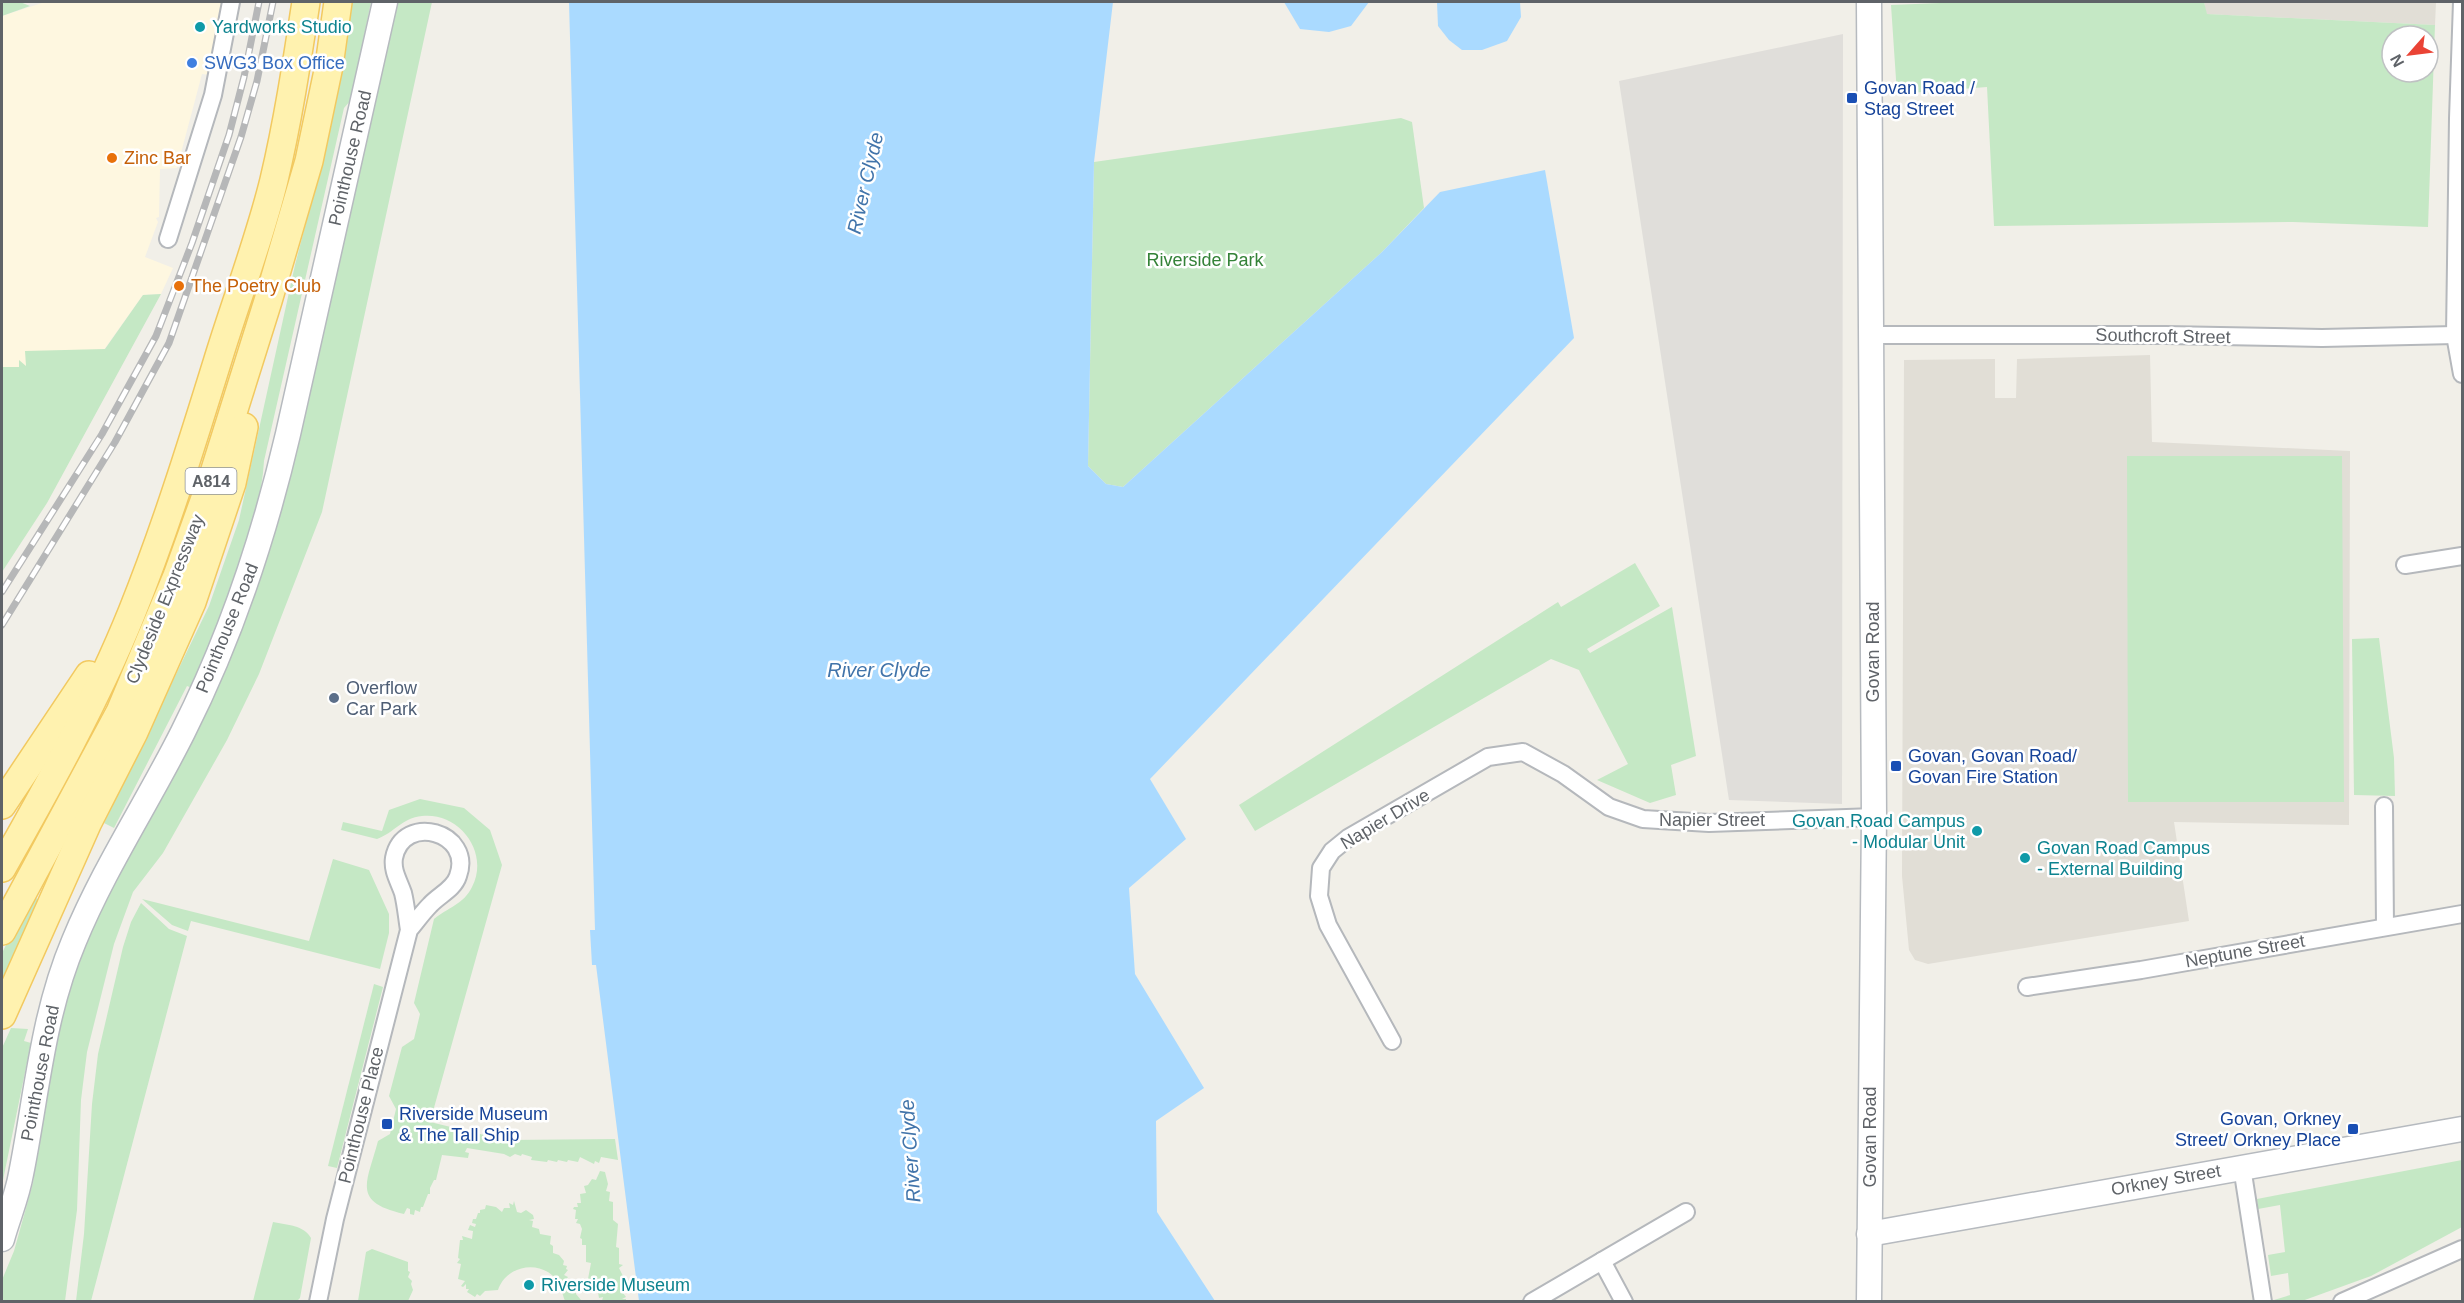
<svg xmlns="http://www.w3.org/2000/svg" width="2464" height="1303" viewBox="0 0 2464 1303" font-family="Helvetica,sans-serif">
<rect width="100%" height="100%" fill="#f1efe8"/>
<path fill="#fef7e0" d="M45,2H222L210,75L202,74L177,168L160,169L159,217L156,218L158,222L145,257L173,268L161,294L143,295L34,448L2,507V16Z"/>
<path fill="#e0deda" d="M1843,34L1842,804L1729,800L1619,81Z"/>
<g fill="#e1ded6">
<path d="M2204,2H2436L2435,25L2206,14Z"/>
<path d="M2150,355L2152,442L2350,451L2349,825L2174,822L2189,921L1928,964L1915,960L1909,950L1902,876L1904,360L1995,359V398H2016L2017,359Z"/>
</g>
<g fill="#c5e8c5" fill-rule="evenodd">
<path d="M2,2H20L30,6L2,16Z"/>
<path d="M352,2H371L351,100L344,108L264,461C262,498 250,532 238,568C224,608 208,648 192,688L187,686L114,828L104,823L209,606L239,520L295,265L328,138Z"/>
<path d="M397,2H432L322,512L259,674L227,740L163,853L133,892L114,944L87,1052L81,1100L77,1210L65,1301L2,1302V1280L14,1251L33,1183L46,1080L54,1040L73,973L104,901L170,784L199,727L234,649L268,556L300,436Z"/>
<path d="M1964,2H2204L2207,14L2435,25L2428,227L2293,222L1994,226L1987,87L1897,94L1891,5ZM2392,36H2428V72H2392Z"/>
<path d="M1401,118L1412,122L1424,208L1382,252L1123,487L1106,484L1088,466L1094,162Z"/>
<path d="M161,294L47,503L2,572V367H19V360L26,366L25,351L105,349L143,295Z"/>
<path d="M2127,456H2342L2344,802H2128Z"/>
<path d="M1635,563L1660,606L1587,649L1590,653L1672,607L1696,756L1671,765L1676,795L1650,803L1597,780L1628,764L1579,670L1551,659L1255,831L1239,805L1558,602L1561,607Z"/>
<path d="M2379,638L2394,758L2395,796L2354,795L2352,639Z"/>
<path d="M420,799L464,808L490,830L502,865L430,1122L505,1140L615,1139L618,1160L601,1157L599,1163L595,1161L594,1164L580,1157L578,1162L568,1160L567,1162L558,1160L557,1162L548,1160L547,1162L531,1160L532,1157L522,1154L521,1156L515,1154L510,1157L504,1154L467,1148L465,1152L469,1153L468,1158L442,1155L436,1180H434L430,1188V1194H428L423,1207H421L420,1212L415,1210L414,1215L410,1214V1209L407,1208L404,1214C351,1202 367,1183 378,1141L390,1134L396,1109L389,1096L402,1047L414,1039L420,1014L414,1003L434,919C447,908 464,904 472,887C490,852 459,812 422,816C402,818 394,833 377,839L341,830L343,822L382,831L389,810Z"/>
<path d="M333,859L369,870L389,914V933L380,969L191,921L188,931L172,925L142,899L309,941Z"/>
<path d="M31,895L39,900L2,980V953Z"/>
<path d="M141,903L169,929L187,936L91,1301H76L84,1234L92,1104L98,1054L123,947L131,922Z"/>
<path d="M374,984L383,987L337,1168L328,1166Z"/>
<path d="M11,1028L28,1029L24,1041L31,1043L2,1185V1048Z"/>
<path d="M2462,1160V1227L2371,1276L2302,1301H2274V1300L2290,1295L2288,1273L2271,1276L2268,1255L2285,1252L2280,1205L2258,1209L2257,1199Z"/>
<path d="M600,1171L605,1172L608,1184L606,1191L610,1192L609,1201L613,1202V1220L618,1224L616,1247L619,1248V1264L623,1265L619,1268L626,1282V1293H623L626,1297L622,1299H626V1301H602L603,1297L599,1298L596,1281L588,1279L591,1263L586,1262V1245H582V1239L580,1238L582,1229L580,1224L576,1223L578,1219H575L576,1210L573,1209L574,1207H578L577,1203H581L580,1194L586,1193L584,1186L588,1185L592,1179L596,1180Z"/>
<path d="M514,1201L517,1212L521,1213L526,1210L533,1215L534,1219L529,1220L533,1221L532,1227L539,1229L540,1234L551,1236L550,1244L553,1246V1253L559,1255L564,1261L563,1265L567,1266L566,1269L568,1270L564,1275L568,1277L565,1281L576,1287V1294L581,1300L565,1301C562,1293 560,1282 553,1276C535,1259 505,1268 498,1290L485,1291L480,1296L477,1294L475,1297L467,1292L469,1289H466V1284L463,1287L461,1286L465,1281L458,1279L461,1264L457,1263L460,1259L458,1258L460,1240H463L462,1236L472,1239L473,1231L468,1230L470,1225L475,1227L476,1224L472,1223L473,1219H476L478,1213H480V1210L485,1209L486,1205L496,1207L502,1212L504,1208H510L509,1203L513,1205Z"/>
<path d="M273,1222C287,1225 304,1225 311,1238L300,1298L297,1301H253Z"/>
<path d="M372,1249L408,1262V1271L410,1272L408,1277L412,1281L411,1284L413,1290L408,1301H358L366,1252Z"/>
</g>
<g fill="#aadaff">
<path d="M569,2H1113L1094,162L1088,466L1106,484L1123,487L1382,252L1440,192L1545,170L1574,338L1150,779L1186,839L1129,888L1135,974L1204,1088L1156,1121L1157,1212L1215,1301H639L596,965H592L590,930H595Z"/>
<path d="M1284,2H1369L1351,26L1329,32L1300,29Z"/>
<path d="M1437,2H1520L1521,17L1507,41L1482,50H1462L1449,40L1438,26Z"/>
</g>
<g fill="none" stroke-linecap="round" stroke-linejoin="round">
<g stroke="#b5b8bc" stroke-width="20">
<g id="street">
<path d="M2462,2L2458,118L2455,335L2462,374"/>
<path d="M168,239L213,95L231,2"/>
<path d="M1871,335H2166L2322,338L2455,335"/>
<path d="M2405,565L2462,556"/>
<path d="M2384,806L2385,927"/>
<path d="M2027,987L2141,970L2462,914"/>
<path d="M1392,1041L1328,925L1319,896L1321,868L1332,851L1348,838L1488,757L1523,752L1563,774L1609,807L1643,819L1709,823L1874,817"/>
<path d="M2242,1167L2263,1302"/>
<path d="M1602,1261L1686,1212"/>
<path d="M318,1302L335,1219L409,930C407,918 406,905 403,893C399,881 392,871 394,858C403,812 474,832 458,876C454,889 439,895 430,905C422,913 416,922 409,930"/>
<path d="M1532,1302L1602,1261L1624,1302"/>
<path d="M2342,1302L2462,1249"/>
</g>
</g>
<g stroke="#b6babf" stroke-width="27">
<g id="secondary">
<path d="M1869,1234L2462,1129"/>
<path d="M2,1239C8,1217 17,1197 21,1174C37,1094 42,1017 74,941C104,868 148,802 183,732C231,637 264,537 288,434L385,2"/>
<path d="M1869,1302L1874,817L1869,2"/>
</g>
</g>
<g stroke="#f2c960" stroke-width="30">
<g id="primary">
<path d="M2,805L89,675"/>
<path d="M2,868C49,785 96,701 132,612C166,528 193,440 220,353C238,295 260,238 274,180C288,121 297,61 306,2"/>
<path d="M2,931L120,712L177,576L213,476L268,301L309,161L329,66L338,2"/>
<path d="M2,1015L88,822L134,732L192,602L232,483L244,427"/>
</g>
</g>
<use href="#street" stroke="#fff" stroke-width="16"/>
<use href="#secondary" stroke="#fff" stroke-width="24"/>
<use href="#primary" stroke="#fff2af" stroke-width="27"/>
<g stroke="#b6b7b8" stroke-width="7">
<g id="rail">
<path d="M2,592L102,434L156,336L192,243L229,135L244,77L259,2"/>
<path d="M2,625L115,442L169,343L241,137L257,81L273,2"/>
</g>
</g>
<use href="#rail" stroke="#fff" stroke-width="4.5" stroke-dasharray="14" stroke-linecap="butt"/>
</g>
<g fill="#0f9aa8" stroke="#fff" stroke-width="2">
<circle cx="200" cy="27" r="6"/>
<circle cx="1977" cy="831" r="6"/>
<circle cx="2025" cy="858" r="6"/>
<circle cx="529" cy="1285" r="6"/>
</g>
<circle fill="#3f7fe0" stroke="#fff" stroke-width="2" cx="192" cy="63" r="6"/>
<g fill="#1a4fb4" stroke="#fff" stroke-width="2">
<rect x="1846" y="92" width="12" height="12" rx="3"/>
<rect x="1890" y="760" width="12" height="12" rx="3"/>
<rect x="381" y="1118" width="12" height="12" rx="3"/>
<rect x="2347" y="1123" width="12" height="12" rx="3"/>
</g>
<g fill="#e8710a" stroke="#fff" stroke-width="2">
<circle cx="112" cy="158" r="6"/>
<circle cx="179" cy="286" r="6"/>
</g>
<circle fill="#5c6f8a" stroke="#fff" stroke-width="2" cx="334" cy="698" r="6"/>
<g text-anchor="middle" stroke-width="5" stroke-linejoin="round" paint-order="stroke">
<rect fill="#fff" stroke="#8f9295" stroke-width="1.5" x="185.5" y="468" width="51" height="26" rx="4.5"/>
<g font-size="16" font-weight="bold" fill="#5f6368">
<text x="211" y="487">A814</text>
</g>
<g font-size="18" fill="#0d838f" stroke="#fff" text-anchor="start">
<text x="212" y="33">Yardworks Studio</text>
<text x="1965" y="827" text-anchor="end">Govan Road Campus<tspan x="1965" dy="21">- Modular Unit</tspan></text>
<text x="2037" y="854">Govan Road Campus<tspan x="2037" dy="21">- External Building</tspan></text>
<text x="541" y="1291">Riverside Museum</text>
</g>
<g font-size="18" fill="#366cbe" stroke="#fff" text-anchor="start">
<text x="204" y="69">SWG3 Box Office</text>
</g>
<g font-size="18" fill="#164399" stroke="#fff" text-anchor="start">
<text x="1864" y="94">Govan Road /<tspan x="1864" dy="21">Stag Street</tspan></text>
<text x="1908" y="762">Govan, Govan Road/<tspan x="1908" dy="21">Govan Fire Station</tspan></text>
<text x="399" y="1120">Riverside Museum<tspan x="399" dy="21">&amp; The Tall Ship</tspan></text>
<text x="2341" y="1125" text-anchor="end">Govan, Orkney<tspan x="2341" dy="21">Street/ Orkney Place</tspan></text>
</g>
<g font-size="18" fill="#c56008" stroke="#fff" text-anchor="start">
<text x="124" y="164">Zinc Bar</text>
<text x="191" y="292">The Poetry Club</text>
</g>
<g font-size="18" fill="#5f6368" stroke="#fff">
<text transform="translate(350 158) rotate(-77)" y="6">Pointhouse Road</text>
<text transform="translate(2163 336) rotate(1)" y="6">Southcroft Street</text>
<text transform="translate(165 599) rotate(-68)" y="6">Clydeside Expressway</text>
<text transform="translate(227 628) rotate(-68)" y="6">Pointhouse Road</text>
<text transform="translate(1873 652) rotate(-90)" y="6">Govan Road</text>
<text transform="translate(1385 819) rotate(-31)" y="6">Napier Drive</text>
<text x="1712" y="826">Napier Street</text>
<text transform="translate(2245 951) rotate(-10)" y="6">Neptune Street</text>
<text transform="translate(40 1073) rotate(-79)" y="6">Pointhouse Road</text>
<text transform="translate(361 1115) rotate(-76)" y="6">Pointhouse Place</text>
<text transform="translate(1870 1137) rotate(-90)" y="6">Govan Road</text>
<text transform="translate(2166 1180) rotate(-10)" y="6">Orkney Street</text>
</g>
<g font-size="18" fill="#348238" stroke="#fff">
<text x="1205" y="266">Riverside Park</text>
</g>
<g font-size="18" fill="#4e5e75" stroke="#fff" text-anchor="start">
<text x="346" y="694">Overflow<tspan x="346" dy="21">Car Park</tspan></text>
</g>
<g font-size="20" font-style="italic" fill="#4174aa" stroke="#fff">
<text transform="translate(865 183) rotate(-77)" y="7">River Clyde</text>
<text x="879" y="677">River Clyde</text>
<text transform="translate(910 1151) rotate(-94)" y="7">River Clyde</text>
</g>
</g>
<rect width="2464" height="1303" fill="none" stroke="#5f6368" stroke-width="6"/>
<g transform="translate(2410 54) rotate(242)"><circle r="28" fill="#ffffff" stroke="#bfc1c3" stroke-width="1.5"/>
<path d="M0-4.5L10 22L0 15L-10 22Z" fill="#ea4335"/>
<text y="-9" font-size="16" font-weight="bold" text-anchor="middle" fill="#5f6368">N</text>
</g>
</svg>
